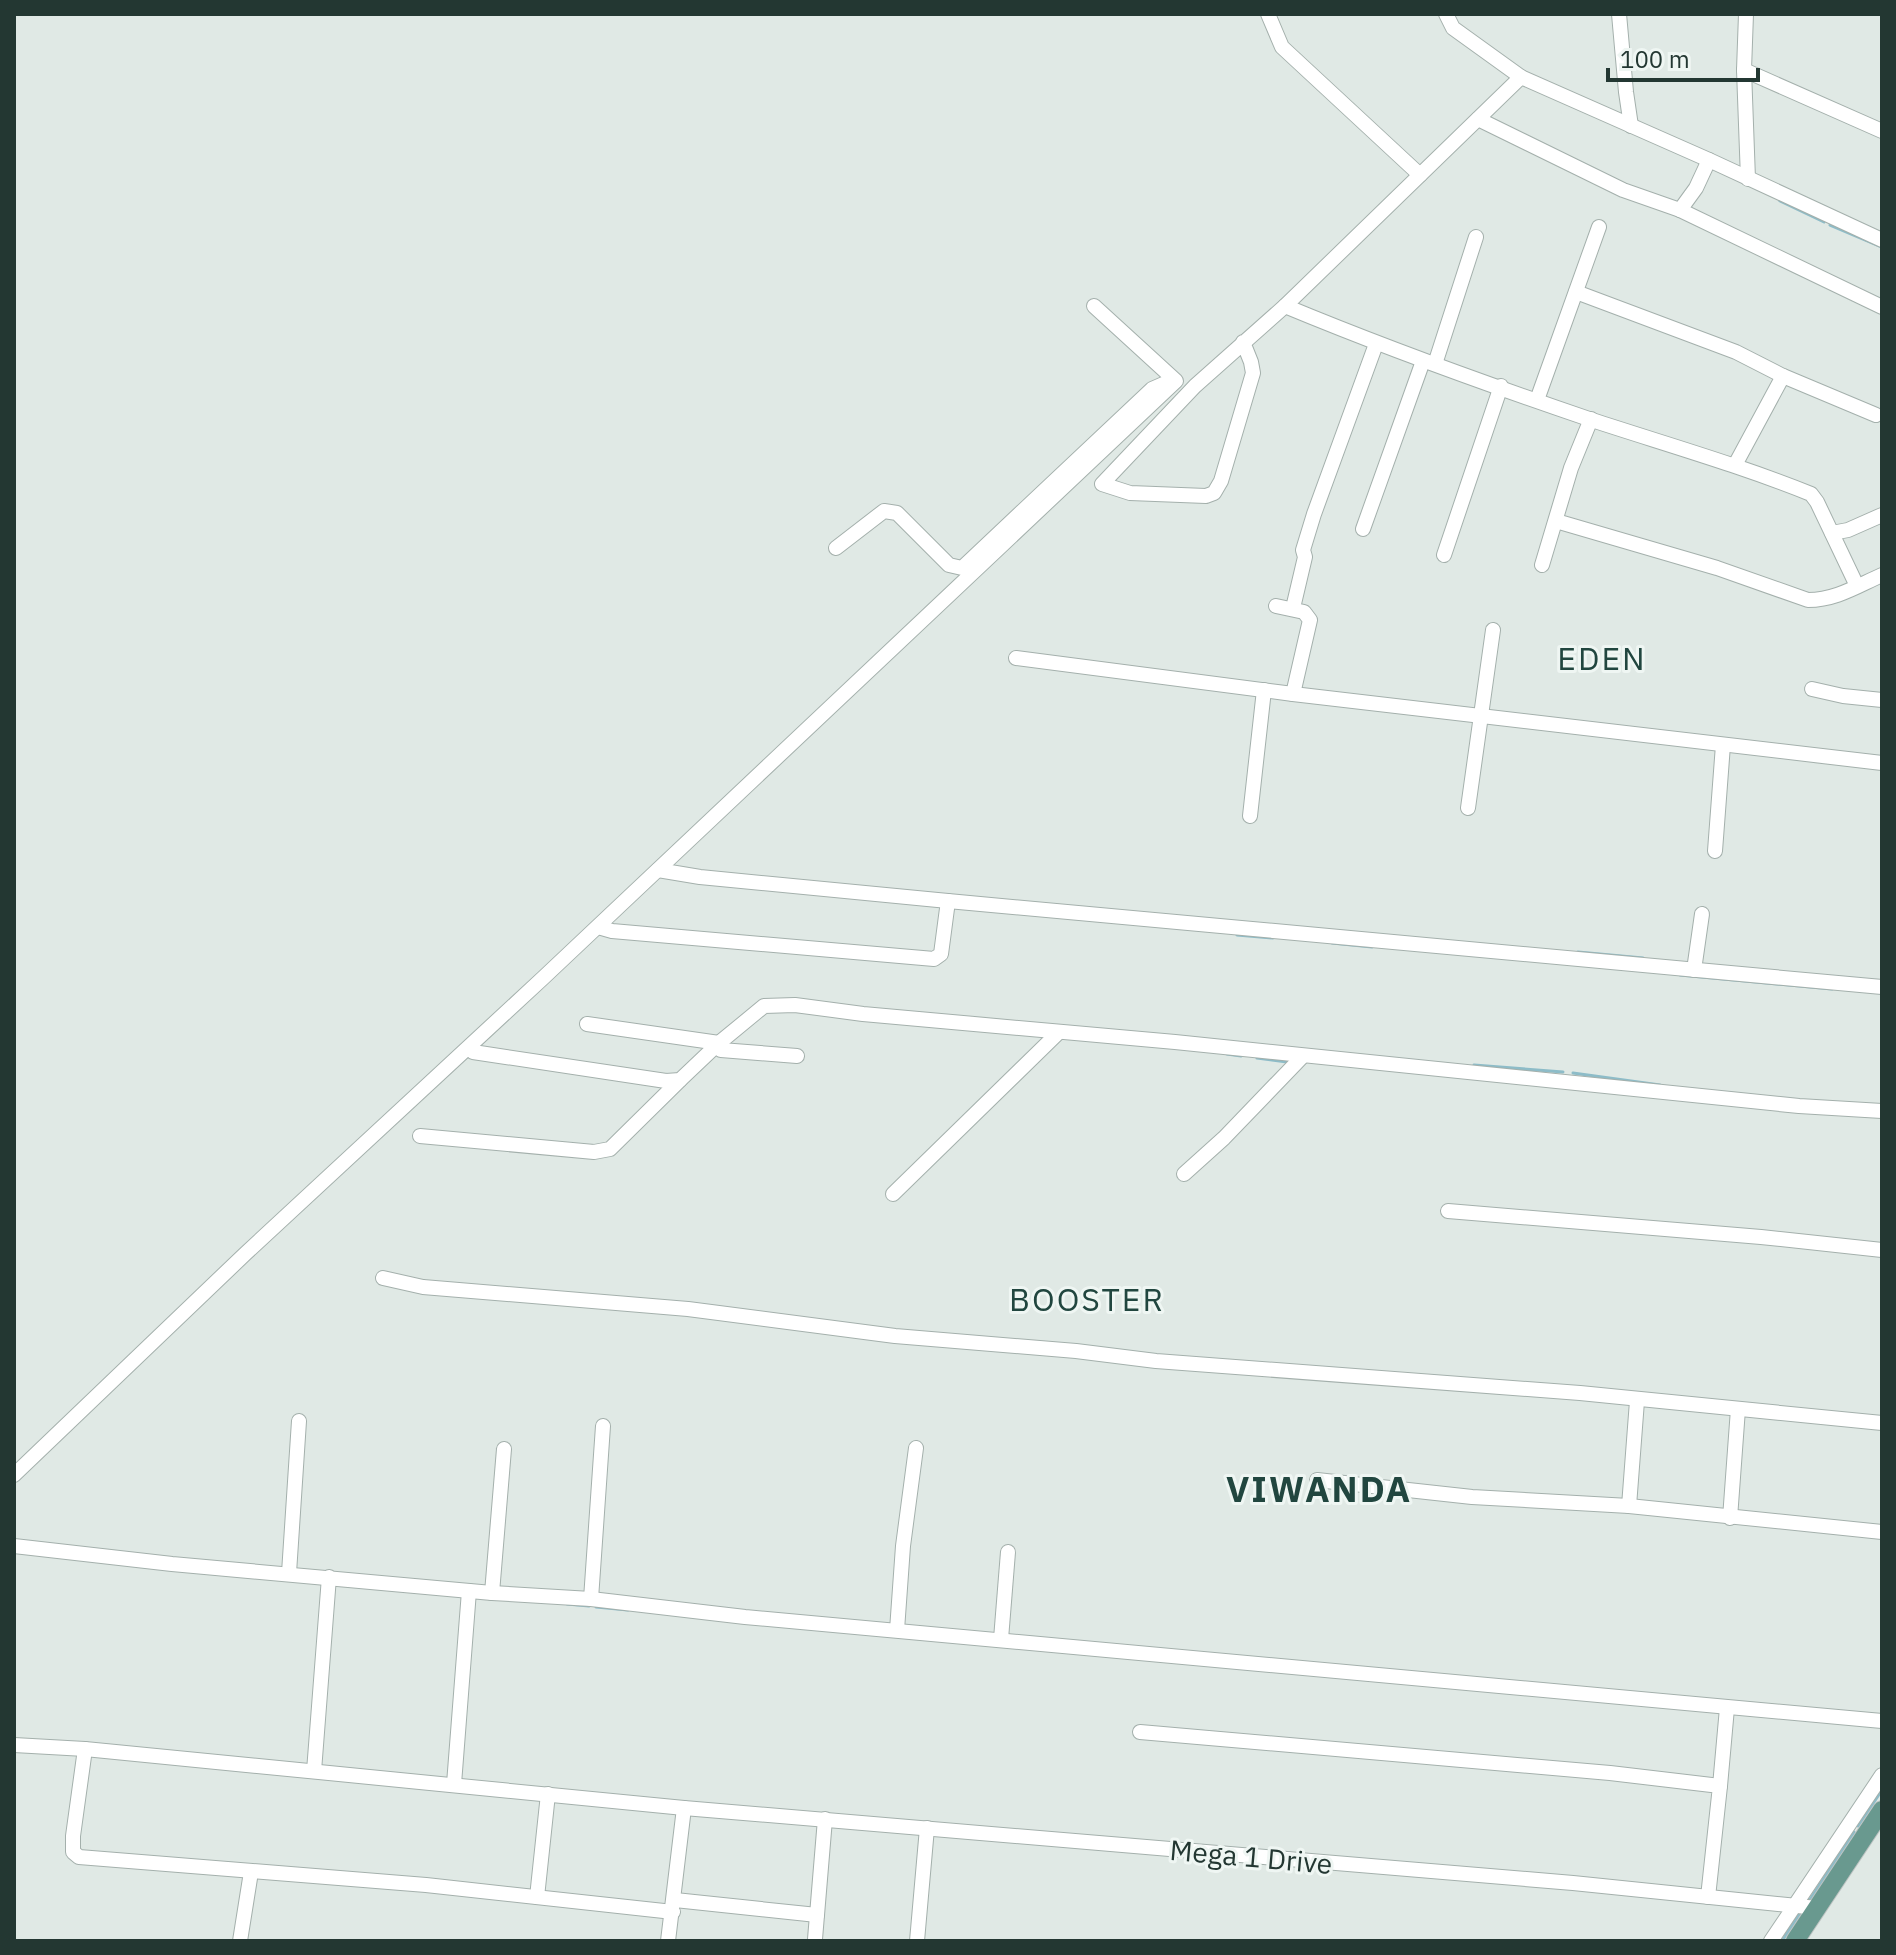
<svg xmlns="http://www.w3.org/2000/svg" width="1896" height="1955" viewBox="0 0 1896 1955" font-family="'IBM Plex Sans',sans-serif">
<rect width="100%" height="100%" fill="#e0e9e5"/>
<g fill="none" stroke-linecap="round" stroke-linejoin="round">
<g stroke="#8dbcc8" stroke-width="3">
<path d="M1780,201L1824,222"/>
<path d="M1830,225L1882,247"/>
<path d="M1237,935L1273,938"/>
<path d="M1332,943L1372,947"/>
<path d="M1578,952L1643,958"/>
<path d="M1680,975L1832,989"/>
<path d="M1227,1054L1241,1056"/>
<path d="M1257,1058L1287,1062"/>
<path d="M1474,1065L1563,1072"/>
<path d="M1573,1073L1660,1085"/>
<path d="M567,1604L589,1606"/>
<path d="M596,1607L628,1610"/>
<path d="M1858,1826L1882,1790"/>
<path d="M1806,1900L1809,1901L1854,1832"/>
<path d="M1782,1941L1800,1913"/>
</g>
<g stroke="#a4b0ac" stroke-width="16">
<g id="minor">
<path d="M1268,14L1282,47L1420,175"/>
<path d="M1446,14L1453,28L1521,77"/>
<path d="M1619,14L1626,92L1631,126"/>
<path d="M1746,14L1744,70L1748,179"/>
<path d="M1744,70L1882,131"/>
<path d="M1478,119L1623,190L1680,210L1882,307"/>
<path d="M1680,210L1696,188L1709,160"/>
<path d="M1576,292L1736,352L1783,376L1876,415"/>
<path d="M1285,306C1386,348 1489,385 1592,420C1665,444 1739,465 1811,494L1817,502L1857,586"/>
<path d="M1243,342L1251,362L1253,373L1221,481L1214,493L1206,496L1130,493L1102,484L1195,386L1285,306L1521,77L1709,160L1882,240"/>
<path d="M1435,364L1476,237"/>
<path d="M1537,400L1599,227"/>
<path d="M1735,465L1783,376"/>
<path d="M1556,521L1717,568L1808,600C1836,600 1857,586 1882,575"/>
<path d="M1363,529L1423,361"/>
<path d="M1832,533L1848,530L1882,515"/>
<path d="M836,548L884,511L897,513L949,565L962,568L1152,389L1168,382"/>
<path d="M1444,555L1501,386"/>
<path d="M1542,565L1571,468L1591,419"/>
<path d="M1276,606L1304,612L1310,620L1293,694"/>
<path d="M1293,608L1305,557L1303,550L1314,514L1376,344"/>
<path d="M1016,658L1293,694L1882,763"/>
<path d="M1812,689L1843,696L1882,700"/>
<path d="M1468,808L1493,630"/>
<path d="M1250,816L1264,690"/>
<path d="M1715,851L1723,745"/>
<path d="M658,870L700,877L948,901L1882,987"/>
<path d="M598,927L612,931L934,959L941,954L948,901"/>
<path d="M1694,970L1702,914"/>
<path d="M587,1024L719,1043L721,1050L797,1056"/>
<path d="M473,1052L666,1081L680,1080L719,1043L764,1006L795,1005L863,1014L1175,1042L1799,1106L1882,1111"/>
<path d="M420,1136L594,1152L610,1149L680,1080"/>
<path d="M1184,1174L1224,1138L1302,1057"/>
<path d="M893,1194L1059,1032"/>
<path d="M1448,1211L1761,1237L1882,1250"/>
<path d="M383,1278L423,1287L688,1309L895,1336L1076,1351L1156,1361L1580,1393L1882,1423"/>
<path d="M14,1475L245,1254L543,978L1176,381L1094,306"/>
<path d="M1317,1480L1472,1497L1629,1506L1882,1532"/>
<path d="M1629,1506L1637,1401"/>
<path d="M1730,1518L1738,1409"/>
<path d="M14,1546L172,1564L492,1593L591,1599L745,1617L1882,1721"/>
<path d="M289,1573L299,1421"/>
<path d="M492,1593L504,1449"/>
<path d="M591,1599L603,1426"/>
<path d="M897,1630L903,1546L916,1448"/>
<path d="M1001,1639L1008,1552"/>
<path d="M1140,1732L1610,1773L1720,1786L1708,1897"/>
<path d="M14,1745L85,1749L684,1808L1573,1883L1817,1908"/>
<path d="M85,1749L73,1836V1852L79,1857L426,1885L673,1912"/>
<path d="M314,1771L329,1577"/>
<path d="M454,1784L469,1591"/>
<path d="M1720,1786L1727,1708"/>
<path d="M537,1897L548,1794"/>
<path d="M675,1900L817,1915"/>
<path d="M815,1939L825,1819"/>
<path d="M240,1941L251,1872"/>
<path d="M668,1941L684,1808"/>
<path d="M917,1941L927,1828"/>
<path d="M1771,1941L1882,1775"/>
</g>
</g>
<g stroke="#bdc3c2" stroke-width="20">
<path id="major" d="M1795,1941L1882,1810"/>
</g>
<use href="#minor" stroke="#fff" stroke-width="14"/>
<use href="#major" stroke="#69998f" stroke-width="18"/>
</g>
<g text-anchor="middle" stroke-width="6" stroke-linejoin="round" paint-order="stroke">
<g font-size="28" fill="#233732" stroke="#eff6f3">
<text transform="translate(1251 1857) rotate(5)" y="10">Mega 1 Drive</text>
</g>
<g font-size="32" letter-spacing="2" fill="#21463f" stroke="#eff6f3">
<text x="1602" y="670">EDEN</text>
<text x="1087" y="1311">BOOSTER</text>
</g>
<g font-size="36" font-weight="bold" letter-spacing="2" fill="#21463f" stroke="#eff6f3">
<text x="1319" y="1502">VIWANDA</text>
</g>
</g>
<rect width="1896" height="1955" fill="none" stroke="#233732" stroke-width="32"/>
<path d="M1608 68v12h150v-12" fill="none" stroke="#233732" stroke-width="4"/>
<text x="1620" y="68" font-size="24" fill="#233732" stroke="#eff6f3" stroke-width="6" paint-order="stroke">100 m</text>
</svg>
